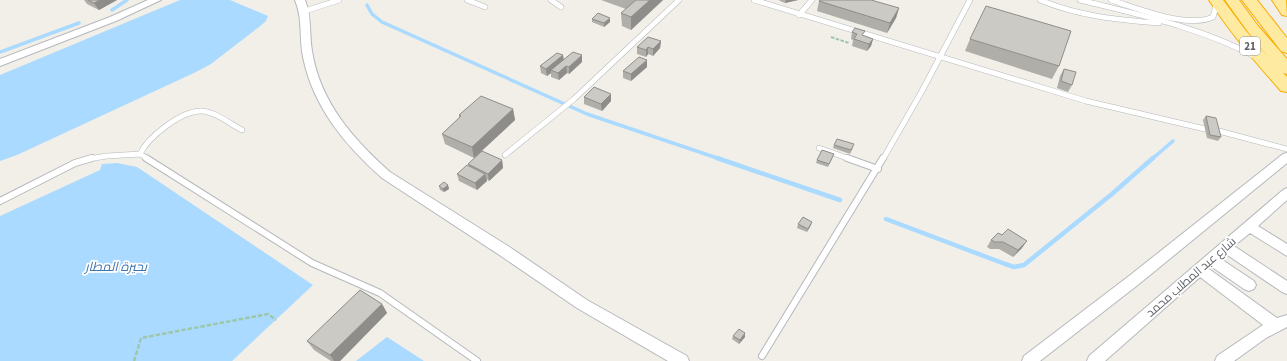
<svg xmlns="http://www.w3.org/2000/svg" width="1287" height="361" viewBox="0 0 1287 361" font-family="'Source Sans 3',Cairo,sans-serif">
<rect width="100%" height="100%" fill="#f1efe8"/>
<g fill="#aadaff">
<path d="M180,0H230L268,16L266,21L259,27L211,64L196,72L17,155L0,161V75Z"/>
<path d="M117,163L137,167L313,285L232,361H0V216L100,170L102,164Z"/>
<path d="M387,337L424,361H356Z"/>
</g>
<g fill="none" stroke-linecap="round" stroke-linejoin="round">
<g stroke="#aadaff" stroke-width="3.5">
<path d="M367,5L372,14L382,22L587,114L720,159"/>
<path d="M112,10L127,0"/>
<path d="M0,52L79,23"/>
<path d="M1152,159L1173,141"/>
</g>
<g stroke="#aadaff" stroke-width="4.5">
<path d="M717,158L840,200"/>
<path d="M886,219L1005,264L1014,267L1024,265L1112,194L1153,158"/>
</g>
<g stroke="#b5b8bc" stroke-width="6">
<g id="service-far1">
<path d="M467,0L485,7"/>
<path d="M551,0L561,7"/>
<path d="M754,0L1086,101L1205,129"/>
<path d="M1040,0C1078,16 1118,20 1159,23"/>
<path d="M1080,0C1140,15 1199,27 1254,56"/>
<path d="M1111,0C1137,8 1187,29 1213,17L1217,3"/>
<path d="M305,11L339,0"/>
<path d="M799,15L812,0"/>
<path d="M1215,130L1287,149"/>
<path d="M819,148L850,159"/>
<path d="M140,154C148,137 182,110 202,111C216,112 230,124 242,130"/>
<path d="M505,155L574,99L679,0"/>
<path d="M88,159L107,156L140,154L148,159"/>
<path d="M883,159L922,91L970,0"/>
</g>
</g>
<g stroke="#b5b8bc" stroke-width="8">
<g id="service">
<path d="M146,158L312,263L380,293L477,361"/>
<path d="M847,158L878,169"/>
<path d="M0,201L75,163L92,158"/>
<path d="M762,356L883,158"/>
</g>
</g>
<g stroke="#b5b8bc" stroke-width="2">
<g id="minor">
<path d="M148,0H161L116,21L0,66V59L110,17Z"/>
<path d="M295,0H305C312,17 309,34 312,51C320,102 353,139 390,172L511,248L587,300L687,356L689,361H668L577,308L501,256L382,178C345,145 313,107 303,57C299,38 303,19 295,0Z"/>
<path d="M1287,153V163L1139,284L1040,361H1022L1024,356L1129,276L1283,154Z"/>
<path d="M1287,188V200L1258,226L1287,244V256L1250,233L1234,246L1287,281V294L1282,292L1226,254L1221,259L1254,281L1256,285L1254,289L1249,291L1244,289L1212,267L1209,269L1277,318L1287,315V327L1266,338L1234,361H1215L1217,356L1263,325L1200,277L1105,361H1087L1089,356L1283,190Z"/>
</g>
</g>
<g stroke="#f9ab00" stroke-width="2">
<g id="trunk">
<path d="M1209,0H1223L1246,31L1269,58L1248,32L1225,0H1239L1258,26L1287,59V74L1283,73L1287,77V92L1281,91C1255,62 1230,32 1209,0Z"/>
<path d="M1242,0H1257L1287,38V53L1281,51Z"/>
<path d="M1272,0H1286L1287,16L1282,15Z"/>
</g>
</g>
<path stroke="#9cc7a9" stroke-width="2" stroke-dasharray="3.5 1.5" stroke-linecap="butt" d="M831,37L849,43"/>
<path stroke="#9cc7a9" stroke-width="2.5" stroke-dasharray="4.5 2" stroke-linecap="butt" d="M134,361L141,338L268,314L276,320"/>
<use href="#service-far1" stroke="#fff" stroke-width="5"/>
<use href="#service" stroke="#fff" stroke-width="6"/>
<use href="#minor" fill="#fff" fill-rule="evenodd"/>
<use href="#trunk" fill="#feeaa1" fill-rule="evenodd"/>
</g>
<g fill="#afaea9">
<path d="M84,0H117L99,10L87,4Z"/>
<path d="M601,0H663L631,30L622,26L621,13L626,9Z"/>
<path d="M779,0H798L785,3L780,1Z"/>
<path d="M819,1L899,8L896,18L887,33L817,11Z"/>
<path d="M592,19L610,22L604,27L592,22Z"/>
<path d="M852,32L873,39L871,46L867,51L852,46L853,40L851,39Z"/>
<path d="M970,39L1059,66L1052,79L965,51Z"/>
<path d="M661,41L660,48L653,56L648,54L646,57L637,54V47Z"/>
<path d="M563,55L564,60L582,62L569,74L567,73L559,80L551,77V73L547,76L541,73L540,66Z"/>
<path d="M647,60V67L631,81L623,78V71Z"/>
<path d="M1064,69L1072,85L1068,92L1057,88L1060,76Z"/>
<path d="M611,94V101L602,111L584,104V97Z"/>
<path d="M513,109L515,120L474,158L445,144L442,134L459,118V115Z"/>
<path d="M1206,116L1221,137L1218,141L1207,138L1203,120Z"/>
<path d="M834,145L853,148L850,154L833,148Z"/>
<path d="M834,154L828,167L816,163L817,160Z"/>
<path d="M502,160L503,168L489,181L487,179V181L477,190L459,181L457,174L469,166L468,164Z"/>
<path d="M448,185L449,189L444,192L440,190L439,186Z"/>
<path d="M798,224L811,225L807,232L797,228Z"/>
<path d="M998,233L1022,248L1013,257L999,249H990L987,247L991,240Z"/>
<path d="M382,304L387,313L340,361H331L314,350L307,341Z"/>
<path d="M733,336L745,337L739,344L732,339Z"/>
</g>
<g fill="#8f8d8a">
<path d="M100,0H117L99,10L94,3Z"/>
<path d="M650,0H663L631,30V17Z"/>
<path d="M786,0H798L785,3Z"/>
<path d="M899,8L896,18L887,33L890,23Z"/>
<path d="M610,18V22L604,27V23Z"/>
<path d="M873,39L871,46L867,51L869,44Z"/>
<path d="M661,41L660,48L653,56V49Z"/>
<path d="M648,47V54L646,57V50Z"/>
<path d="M563,55L564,63L551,70V73L547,76L546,69Z"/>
<path d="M582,55V62L569,74V67Z"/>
<path d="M647,60V67L631,81V74Z"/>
<path d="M566,66L567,73L559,80L558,73Z"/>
<path d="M611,94V101L602,111L601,104Z"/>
<path d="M513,109L515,120L474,158L472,147Z"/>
<path d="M502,160L503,168L489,181L488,174Z"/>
<path d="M485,174L487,181L477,190L475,183Z"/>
<path d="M448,185L449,189L444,192L443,189Z"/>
<path d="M812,222L811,225L807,232L808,229Z"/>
<path d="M1027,241L1022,248L1013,257L1018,250Z"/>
<path d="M382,304L387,313L340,361H334L330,355Z"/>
<path d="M745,333V337L739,344L740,340Z"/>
</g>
<g fill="#cccac5" stroke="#8f8d8a">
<path d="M88,0H100L94,3Z"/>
<path d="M636,0H650L631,17L621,13Z"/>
<path d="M820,0H871L899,8L890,23L819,1Z"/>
<path d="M986,6L1071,31L1059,66L970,39Z"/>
<path d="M598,13L610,18L604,23L592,19Z"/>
<path d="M855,28L865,31L862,35L873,39L869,44L854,39L857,34L852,32Z"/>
<path d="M648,37L661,41L653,49L648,47L646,50L637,47Z"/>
<path d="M573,52L582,55L569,67L566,66L558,73L551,70Z"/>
<path d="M557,53L563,55L546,69L540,66Z"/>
<path d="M639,57L647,60L631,74L623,71Z"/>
<path d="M1064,69L1076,72L1072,85L1061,81Z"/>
<path d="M594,87L611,94L601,104L584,97Z"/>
<path d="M481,96L513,109L472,147L442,134L461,116L459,115Z"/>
<path d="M1206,116L1216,118L1221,137L1210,135Z"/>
<path d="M837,139L854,144L851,150L834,145Z"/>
<path d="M822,150L834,154L829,164L817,160Z"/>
<path d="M482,151L502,160L488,174L468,164Z"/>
<path d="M467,165L485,174L475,183L457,174Z"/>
<path d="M444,182L448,185L443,189L439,186Z"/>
<path d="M803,217L812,222L808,229L798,224Z"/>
<path d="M1008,229L1027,241L1018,250L1003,242H995L991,240L998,233L1002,235Z"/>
<path d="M360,290L382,304L330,355L307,341Z"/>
<path d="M739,329L745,333L740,340L733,336Z"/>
</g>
<g text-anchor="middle" stroke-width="3.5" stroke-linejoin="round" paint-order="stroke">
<rect fill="#fff" stroke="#8f9295" stroke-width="1" x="1240" y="37" width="20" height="18" rx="3"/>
<g font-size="11" font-weight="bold" fill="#5f6368">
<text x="1250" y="50">21</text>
</g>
<g font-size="12" fill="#5f6368" stroke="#fff">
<text transform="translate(1191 277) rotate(-41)" y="4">شارع عبد المطلب محمد</text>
</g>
<g font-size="13" font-style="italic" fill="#4174aa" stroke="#fff">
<text x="116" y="271">بحيرة المطار</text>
</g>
</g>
</svg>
